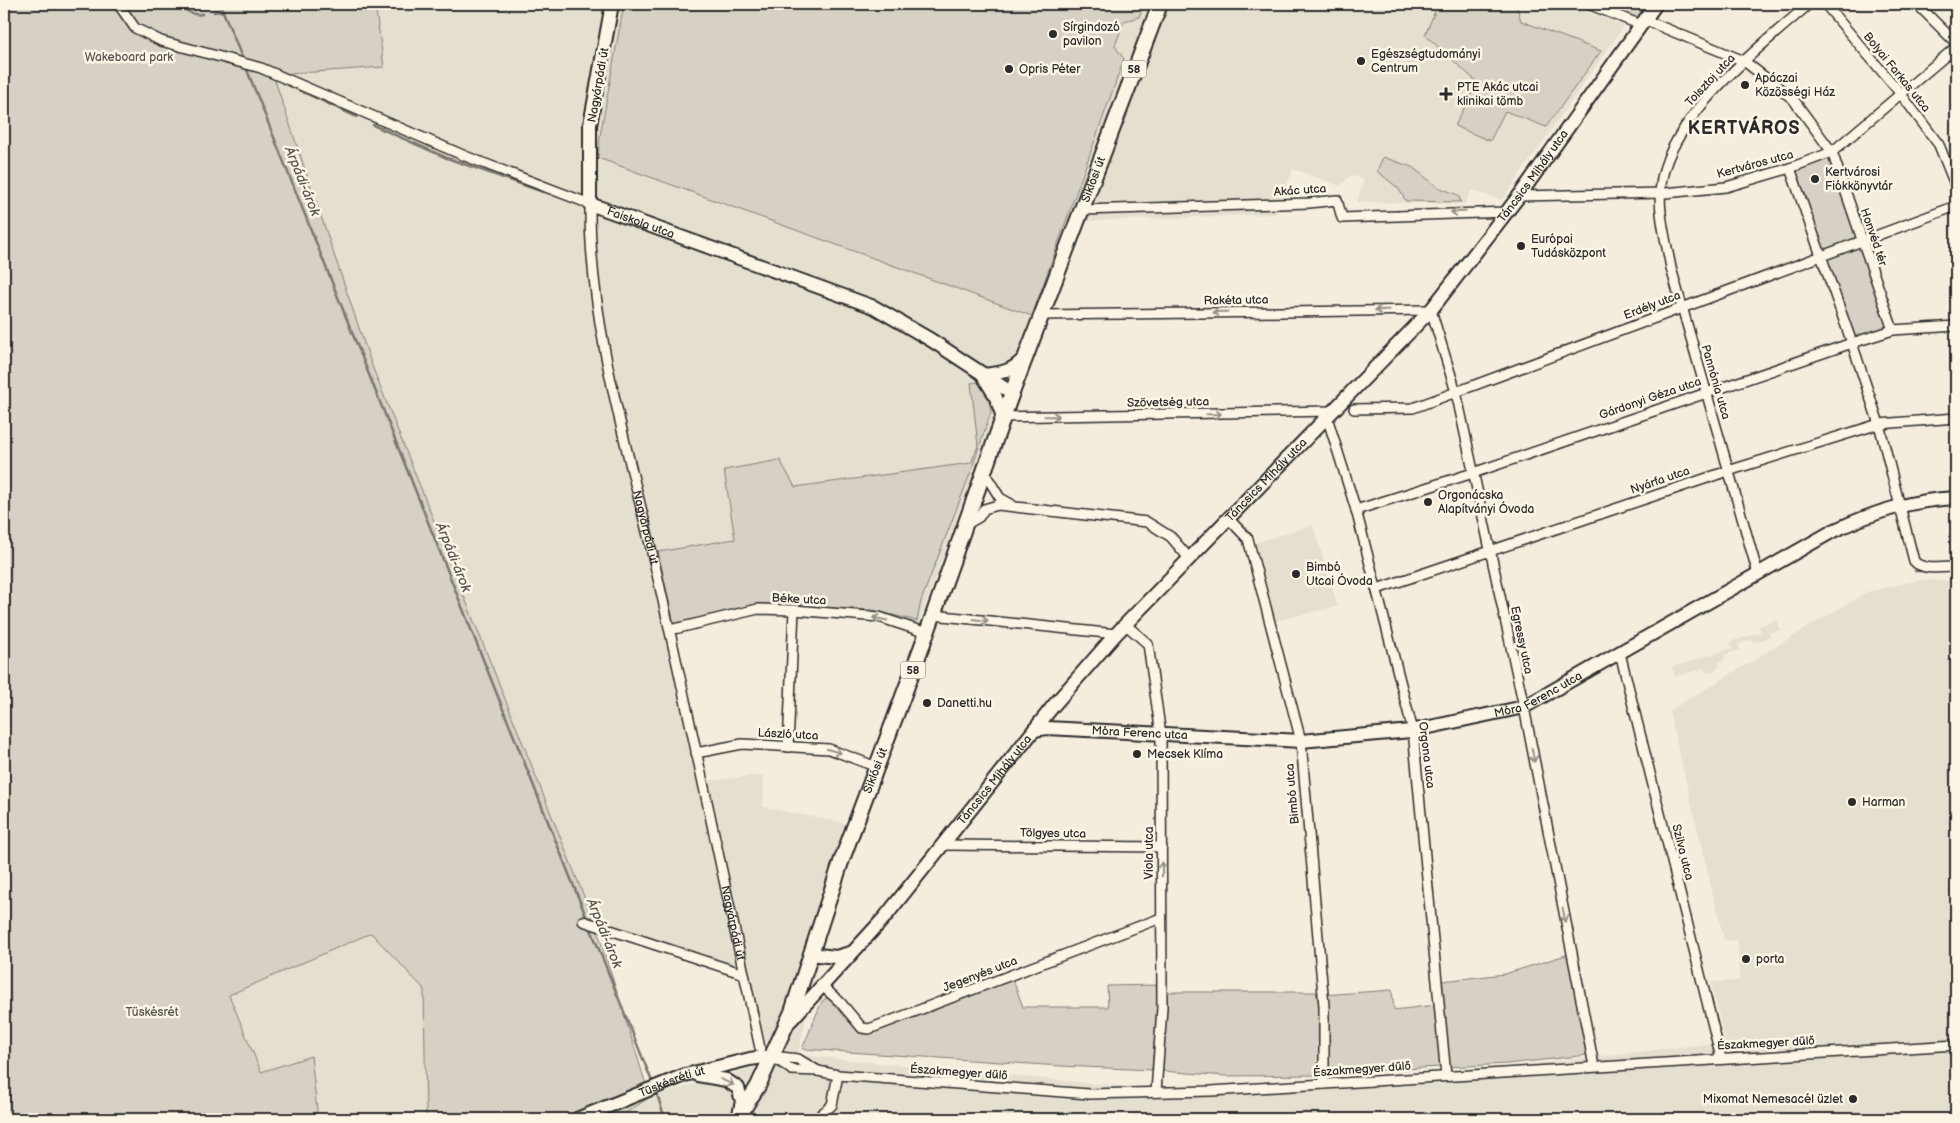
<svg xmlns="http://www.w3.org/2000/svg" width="1960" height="1123" viewBox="0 0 1960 1123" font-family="'Balsamiq Sans',sans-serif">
<rect width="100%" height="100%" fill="#f4edde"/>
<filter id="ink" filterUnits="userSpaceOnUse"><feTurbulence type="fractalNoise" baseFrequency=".02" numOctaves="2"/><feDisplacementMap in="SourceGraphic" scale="10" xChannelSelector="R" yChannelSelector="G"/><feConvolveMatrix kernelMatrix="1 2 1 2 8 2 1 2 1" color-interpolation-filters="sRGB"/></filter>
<g filter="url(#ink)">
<g fill="#e5dfd0">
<path d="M375,4H666L605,107L598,158L1032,316L917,628L879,617L757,609L675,628L705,781L764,775L763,807L864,827L823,939L798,1055L1160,1090L1488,1069L1725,1042L1711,982L1739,981L1738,941L1724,940L1669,711L1867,592L1920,580L1956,581V1119H617L650,1097L797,1055L766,1041L747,976L597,929L372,366L272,75L384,67Z"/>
<path d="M1144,4H1567L1624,26L1502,200L1471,190L1465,204L1357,202L1364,180L1351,175L1340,186L1293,169L1276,214L1065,222L1124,59L1115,46L1125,21L1139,17Z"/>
<path d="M1313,525L1338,606L1275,621L1255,543Z"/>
<path d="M1777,620L1780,630L1769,633L1770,636L1762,640L1752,643L1751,640L1738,644L1740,650L1724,655L1725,660L1719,662L1720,666L1715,670L1706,673L1704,668L1675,677L1672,667L1732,648L1730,642L1761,632L1759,626Z"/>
<path d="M371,933L424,989L426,1119H318L311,1057L261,1072L229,995Z"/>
</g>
<g fill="#d6d1c4" stroke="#807e78">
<path d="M4,4H375L384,67L273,75L372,366L597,929L650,1097L617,1119H426L424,989L371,933L229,995L261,1072L311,1056L318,1119H4Z"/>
<path d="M624,4H1144L1139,17L1124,21L1115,46L1124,59L1032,316L598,158L600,136Z"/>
<path d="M1438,4H1516L1521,21L1601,51L1546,127L1505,111L1490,141L1455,126L1477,82L1425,35Z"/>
<path d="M1588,4H1656L1641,25Z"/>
<path d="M1832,152L1893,330L1852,343L1790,168Z"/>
<path d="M1383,157L1412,167L1438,187L1458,195L1461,202L1406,201L1398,188L1377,171Z"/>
<path d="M978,382L988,396L991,412L970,474L921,601L917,621L873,610L757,604L674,624L658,552L735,539L724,470L780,460L795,487L971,463L978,446L971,383Z"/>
<path d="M1569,954L1588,1055L1507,1064L1449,1067L1442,981L1505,974Z"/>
<path d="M1013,980L1023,1007H1108L1107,986L1159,985L1152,1070L1061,1066L802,1049L822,1001L828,997L862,1034Z"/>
<path d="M1392,990L1394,1010L1436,1005L1441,1067L1326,1073L1323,995Z"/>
<path d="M1165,992H1316L1320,1008L1319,1075L1226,1076L1162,1071Z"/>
</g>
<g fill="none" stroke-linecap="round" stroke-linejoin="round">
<g stroke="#7a7771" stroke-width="2.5">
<path d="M179,4C184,10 193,16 202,14"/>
<path d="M220,4L243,60"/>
<path d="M214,12L223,11"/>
<path d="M245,65L587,919"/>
<path d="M282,82L357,117"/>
<path d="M373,125L447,158L543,192"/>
<path d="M1915,571H1926"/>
<path d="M1949,572H1956"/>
<path d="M590,927L653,1084"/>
<path d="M656,1091L665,1119"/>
</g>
<g stroke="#2b2b2b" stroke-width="12">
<g id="street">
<path id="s1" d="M121,4V8L135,28L161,41L261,68L465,156L590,204C589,323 627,446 654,561C691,723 725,886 760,1048"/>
<path d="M1588,4L1641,25"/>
<path d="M1825,4L1901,94L1939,145L1956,187"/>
<path d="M1917,4L1956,43"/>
<path d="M1645,20L1744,61L1793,99L1832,152L1893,330"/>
<path d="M1790,168L1852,343L1879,424L1914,561C1922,571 1944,567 1956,567"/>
<path d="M1519,196L1665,193L1726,187L1790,168L1832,152L1956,47"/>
<path d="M1082,210L1309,203L1337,200L1342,218L1507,212"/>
<path d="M1042,315L1431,310L1456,392L1524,707L1594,1066"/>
<path d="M1354,409L1413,408L1956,206"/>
<path d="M1003,417L1333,411"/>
<path d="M1327,417L1356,510L1413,731L1446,1076"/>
<path d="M984,472L1000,498L1011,504"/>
<path d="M1356,510L1473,473L1852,343L1893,330L1956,326"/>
<path d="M1227,517L1248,539L1301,741L1324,1006V1084"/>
<path d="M965,525L979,517L984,509L998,505L1147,522L1171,537L1188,557"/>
<path d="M1758,574L1671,268C1666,240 1656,207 1662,178C1675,112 1761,46 1809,4"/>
<path d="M1377,589L1728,471L1879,424L1956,418"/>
<path d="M933,615L1116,634"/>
<path d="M1125,624L1148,644L1161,735L1162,1008L1156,1092"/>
<path d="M670,630L758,609L794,610L879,617L927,633"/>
<path d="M1620,653L1721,1058"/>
<path d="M788,747L794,610"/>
<path d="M696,753L742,744L829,749L877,767"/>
<path d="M944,845L1162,847"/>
<path d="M583,921L744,974"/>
<path d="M821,985L840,1002L862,1028L869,1029L1161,918"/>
<path d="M772,1056L798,1059L818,1071L838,1075L1089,1094L1211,1091L1956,1045"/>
<path d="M775,1058L792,1070L818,1071"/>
<path d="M816,1119L832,1105L838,1075"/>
</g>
</g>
<g stroke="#2b2b2b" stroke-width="16">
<g id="secondary">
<path id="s2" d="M612,4L590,125V204L874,307L931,340L1012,393"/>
<path d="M983,375C1001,373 1013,372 1025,357"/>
<path d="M985,379L995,395L1003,417"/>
<path id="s3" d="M1034,730L1047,728L1301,741L1411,731L1524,707L1833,531C1874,512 1911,500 1956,498"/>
<path d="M810,954L836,957L850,953"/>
<path id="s4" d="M791,1020L885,917L1054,705L1116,634L1431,310L1519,196L1656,4"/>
<path d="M698,1075L726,1080L738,1088L742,1101L739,1115"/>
<path id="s5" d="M577,1119L685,1075L750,1059L772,1056"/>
</g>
</g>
<g stroke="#2b2b2b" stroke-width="18">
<g id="primary">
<path id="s6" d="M737,1119L758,1086L792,1012L841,862L929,627L1010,398L1160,4"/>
</g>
</g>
<use href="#street" stroke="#fcf5e5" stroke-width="9"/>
<use href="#secondary" stroke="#fcf5e5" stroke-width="12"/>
<use href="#primary" stroke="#fcf5e5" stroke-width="14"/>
</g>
<defs><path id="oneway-shaft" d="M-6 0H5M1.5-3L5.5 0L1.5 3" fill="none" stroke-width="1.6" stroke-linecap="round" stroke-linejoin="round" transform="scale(1.25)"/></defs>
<g stroke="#949088">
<use href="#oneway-shaft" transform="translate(1458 212) rotate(179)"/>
<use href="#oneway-shaft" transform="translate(1382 310) rotate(179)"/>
<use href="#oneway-shaft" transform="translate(1220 312) rotate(179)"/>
<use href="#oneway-shaft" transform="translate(1214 414) rotate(-1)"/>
<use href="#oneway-shaft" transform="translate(1052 416) rotate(-1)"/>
<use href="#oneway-shaft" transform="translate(880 619) rotate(-168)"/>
<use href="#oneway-shaft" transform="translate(981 620) rotate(6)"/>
<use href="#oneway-shaft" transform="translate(834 751) rotate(16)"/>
<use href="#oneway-shaft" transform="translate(1533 755) rotate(79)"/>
<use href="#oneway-shaft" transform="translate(1162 869) rotate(-90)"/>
<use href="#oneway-shaft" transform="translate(1564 915) rotate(79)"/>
<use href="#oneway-shaft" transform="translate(727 1082) rotate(24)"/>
</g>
</g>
<g fill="#2b2b2b" stroke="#fcf5e5" stroke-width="2">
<circle cx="1053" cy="34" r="5"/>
<circle cx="1361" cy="61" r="5"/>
<circle cx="1009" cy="69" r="5"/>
<circle cx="1745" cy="85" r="5"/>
<path d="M1443.5 86.5h5v5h5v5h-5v5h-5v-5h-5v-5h5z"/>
<circle cx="1815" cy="179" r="5"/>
<circle cx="1521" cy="246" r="5"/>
<circle cx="1428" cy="502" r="5"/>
<circle cx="1296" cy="574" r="5"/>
<circle cx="927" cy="703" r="5"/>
<circle cx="1137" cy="754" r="5"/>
<circle cx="1852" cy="802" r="5"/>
<circle cx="1746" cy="959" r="5"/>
<circle cx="1853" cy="1099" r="5"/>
</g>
<g text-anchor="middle" stroke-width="5" stroke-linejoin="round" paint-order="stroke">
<g fill="#fcf5e5" stroke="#6a6863" stroke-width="1">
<rect x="1121.5" y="60.5" width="25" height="17" rx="4"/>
<rect x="900.5" y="661.5" width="25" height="17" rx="4"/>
</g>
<g font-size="11" font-weight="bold" fill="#2b2b2b">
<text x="1134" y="73">58</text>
<text x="913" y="674">58</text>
</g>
<g font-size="12" fill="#2b2b2b" stroke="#fcf5e5" text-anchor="start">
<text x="1063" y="31">Sírgindozó<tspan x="1063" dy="14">pavilon</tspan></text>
<text x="1371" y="58">Egészségtudományi<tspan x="1371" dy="14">Centrum</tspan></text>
<text x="1019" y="73">Opris Péter</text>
<text x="1755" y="82">Apáczai<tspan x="1755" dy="14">Közösségi Ház</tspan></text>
<text x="1457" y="91">PTE Akác utcai<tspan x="1457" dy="14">klinikai tömb</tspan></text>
<text x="1825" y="176">Kertvárosi<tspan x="1825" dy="14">Fiókkönyvtár</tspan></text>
<text x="1531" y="243">Európai<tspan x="1531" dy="14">Tudásközpont</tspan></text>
<text x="1438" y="499">Orgonácska<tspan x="1438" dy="14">Alapítványi Óvoda</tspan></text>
<text x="1306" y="571">Bimbó<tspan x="1306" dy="14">Utcai Óvoda</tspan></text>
<text x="937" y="707">Danetti.hu</text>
<text x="1147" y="758">Mecsek Klíma</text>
<text x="1862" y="806">Harman</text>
<text x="1756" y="963">porta</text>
<text x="1843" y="1103" text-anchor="end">Mixomat Nemesacél üzlet</text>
</g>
<g font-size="12" fill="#565451" stroke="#fcf5e5">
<text x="129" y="61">Wakeboard park</text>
<text x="152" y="1016">Tüskésrét</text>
</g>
<g font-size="12" fill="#2b2b2b" stroke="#fcf5e5">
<text transform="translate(1897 72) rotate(51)" y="4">Bolyai Farkas utca</text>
<text transform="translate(1710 80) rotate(-47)" y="4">Tolsztoj utca</text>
<text transform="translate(598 85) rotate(-80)" y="4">Nagyárpádi út</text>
<text transform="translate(1755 164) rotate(-15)" y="4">Kertváros utca</text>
<text dy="4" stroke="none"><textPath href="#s4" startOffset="1125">Táncsics Mihály utca</textPath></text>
<text dy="4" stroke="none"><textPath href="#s6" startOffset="1006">Siklósi út</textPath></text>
<text transform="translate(1300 190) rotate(-4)" y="4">Akác utca</text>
<text dy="4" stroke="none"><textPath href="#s2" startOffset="256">Faiskola utca</textPath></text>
<text transform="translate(1874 237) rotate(71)" y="4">Honvéd tér</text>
<text transform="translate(1236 300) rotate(-1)" y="4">Rakéta utca</text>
<text transform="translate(1652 305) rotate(-21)" y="4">Erdély utca</text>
<text transform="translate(1716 382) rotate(74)" y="4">Pannónia utca</text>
<text transform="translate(1650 398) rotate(-19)" y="4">Gárdonyi Géza utca</text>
<text transform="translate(1168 402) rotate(-1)" y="4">Szövetség utca</text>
<text dy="4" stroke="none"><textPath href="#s4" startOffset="720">Táncsics Mihály utca</textPath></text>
<text transform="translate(1660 480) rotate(-19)" y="4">Nyárfa utca</text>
<text dy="4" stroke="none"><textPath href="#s1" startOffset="846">Nagyárpádi út</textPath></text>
<text transform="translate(799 599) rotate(3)" y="4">Béke utca</text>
<text transform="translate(1522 640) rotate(78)" y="4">Egressy utca</text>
<text dy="4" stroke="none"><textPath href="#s3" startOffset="511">Móra Ferenc utca</textPath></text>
<text dy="4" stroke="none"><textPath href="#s3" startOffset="106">Móra Ferenc utca</textPath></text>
<text transform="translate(788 734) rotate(3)" y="4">László utca</text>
<text transform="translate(1427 755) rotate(83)" y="4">Orgona utca</text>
<text dy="4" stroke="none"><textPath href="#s6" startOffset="376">Siklósi út</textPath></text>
<text dy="4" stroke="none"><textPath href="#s4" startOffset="315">Táncsics Mihály utca</textPath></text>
<text transform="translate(1292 794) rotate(-95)" y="4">Bimbó utca</text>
<text transform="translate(1053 833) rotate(1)" y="4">Tölgyes utca</text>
<text transform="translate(1683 852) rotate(76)" y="4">Szilva utca</text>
<text transform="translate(1149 853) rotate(-90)" y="4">Viola utca</text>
<text dy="4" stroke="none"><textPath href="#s1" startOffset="1251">Nagyárpádi út</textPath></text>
<text transform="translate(980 974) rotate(-21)" y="4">Jegenyés utca</text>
<text transform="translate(1766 1043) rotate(-3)" y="4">Északmegyer dűlő</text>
<text transform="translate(1362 1069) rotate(-4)" y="4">Északmegyer dűlő</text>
<text transform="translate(959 1072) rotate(4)" y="4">Északmegyer dűlő</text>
<text dy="4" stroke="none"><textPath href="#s5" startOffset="102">Tüskésréti út</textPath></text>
</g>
<g font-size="14" font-style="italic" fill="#595754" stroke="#fcf5e5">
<text transform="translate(303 181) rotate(68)" y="5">Árpádi-árok</text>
<text transform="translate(454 557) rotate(68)" y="5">Árpádi-árok</text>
<text transform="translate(605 933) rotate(68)" y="5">Árpádi-árok</text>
</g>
<g font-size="18" font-weight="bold" letter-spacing="1" fill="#2b2b2b" stroke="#fcf5e5">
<text x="1744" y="134">KERTVÁROS</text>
</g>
</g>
<rect width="1960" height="1123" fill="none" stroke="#fcf5e5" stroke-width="20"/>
<rect x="10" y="10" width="1940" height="1103" fill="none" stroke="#2b2b2b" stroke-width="2" filter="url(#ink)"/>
</svg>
